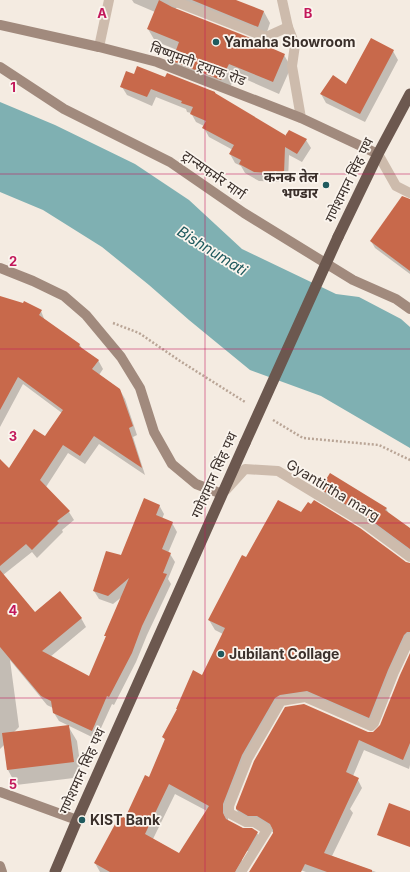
<svg xmlns="http://www.w3.org/2000/svg" width="410" height="872" viewBox="0 0 410 872" font-family="Inter,'Noto Sans Devanagari',sans-serif">
<rect width="100%" height="100%" fill="#f4ebe1"/>
<path fill="#7fb0b2" d="M0,102L55,125L135,164L189,200L242,249L336,294L359,297L401,319L410,327V448L321,396L250,370L189,320L149,285L102,247L43,210L0,192Z"/>
<g fill="#0003" fill-rule="evenodd">
<path d="M132,0H234L264,12L270,23L265,38L183,6L176,8L175,10L284,55L291,67L279,94L236,75L228,91L179,72L173,61L177,50L155,41L148,29L155,12L134,3Z"/>
<path d="M393,51L398,60L365,122L326,103L321,94L346,85Z"/>
<path d="M135,75L166,78L215,92L217,96L285,137L306,140L311,148L302,162L289,155L288,182L259,181L245,173L241,166L235,163L230,154L233,150L209,137L204,128V126L196,122L191,113L187,112L186,109L156,97L152,106L127,95L122,87Z"/>
<path d="M410,200V274L375,248L371,241Z"/>
<path d="M0,297L41,311L45,321L80,345L82,349L98,360L103,369L99,375L120,390L125,399L137,435L133,437L145,475L99,444L85,464L68,453L46,487L69,512L74,520L62,530L63,532L37,558L32,552L3,575L35,613L81,618L86,627L50,657L90,678L107,638L106,636L123,596L113,604L99,599L94,591L159,505L164,514L162,519L172,523L177,532L168,553L170,554L175,562L168,579L171,584L147,635L136,662L114,705L112,704L96,739L59,721L54,713L53,708L47,705L10,660L19,727L14,732L68,726L77,741L82,777L16,785L8,770L5,744L0,749V471L10,469L46,438L62,413L23,384L0,427Z"/>
<path d="M322,489L386,508L389,514L410,530V553L327,498Z"/>
<path d="M247,559L410,564V645L375,727L313,700L283,705L248,765L228,816V821L243,829L257,833L263,843L256,854L222,842L241,859L247,869L245,872H100L95,863L125,820L150,778L165,740L163,737L178,710L177,709L203,676L223,634L215,630L209,620ZM175,794L207,811L179,854L153,839Z"/>
<path d="M410,656V765L409,769L364,750L353,776L357,778L362,788L350,809L353,813L332,856L376,872H306L269,859L274,833L264,826L242,819L236,809L368,733L376,732L381,726Z"/>
</g>
<g fill="#c8694b" fill-rule="evenodd">
<path d="M159,0L172,7L253,39V40L285,54L273,82L229,64L221,80L172,61L179,42L147,29Z"/>
<path d="M192,0H236L264,11L258,27Z"/>
<path d="M371,38L394,50L360,114L320,94L333,75L346,84Z"/>
<path d="M137,66L165,77L167,73L215,92V93L285,135V136L289,130L307,139L297,154L285,147L284,174L254,172L239,164L241,160L229,154L234,145L202,128L206,121L190,114L193,107L181,103L182,101L151,89L147,97L120,87L126,71L134,74Z"/>
<path d="M402,196L410,199V271L370,241Z"/>
<path d="M0,296L23,303L24,301L42,310L39,315L80,344L79,346L99,360L92,369L120,389L133,426L129,428L142,468L94,436L80,456L63,445L40,480L70,511L57,521L59,523L32,550L26,544L0,566V459L9,468L34,429L45,436L63,410L18,377L0,410Z"/>
<path d="M330,473L387,508L385,510L410,528V549L368,518L320,489Z"/>
<path d="M144,498L160,505L156,515L173,522L162,549L171,553L163,573L167,574L142,626L132,653L109,697L107,696L92,731L53,713L51,701L41,696L0,647V570L35,612L60,591L82,618L42,651L89,676L106,636H104L129,578L108,596L93,591L106,551L121,555Z"/>
<path d="M278,500L301,512L308,502L311,504L314,500L360,528L406,562L410,563V632H407L404,635L388,670L369,718L307,691L280,695L275,698L242,755L223,804V813L226,819L243,828H252L258,832L235,872H110L94,863L120,815L125,818L145,775L149,777L165,739L162,737L177,709H176L193,670L202,675L225,628L208,620L242,555L246,557ZM169,784L209,806L179,853L145,834Z"/>
<path d="M410,653V743L403,760L359,740L346,772L359,778L324,853L372,870V872H327L305,864L301,872H249L273,833V830L270,824L257,816H248L236,809V807L254,761L285,707L304,704L368,732H373L380,725L400,675Z"/>
<path d="M69,725L74,762L7,770L2,733Z"/>
<path d="M389,803L410,811V847L377,835Z"/>
</g>
<g fill="none" stroke-linecap="round" stroke-linejoin="round">
<g stroke="#b9a596" stroke-width="2.5" stroke-dasharray="2 2" stroke-linecap="butt">
<path d="M113,323L139,333L180,361L245,402"/>
<path d="M273,420L303,438L379,445L410,460"/>
</g>
<g stroke="#cdbbac" stroke-width="10">
<path d="M282,0L288,27L295,45L292,66L301,118"/>
<path d="M174,1L266,37L288,27"/>
</g>
<g stroke="#cdbbac" stroke-width="10">
<path d="M99,47L109,0"/>
<path d="M378,154L396,186L410,193"/>
<path d="M226,490L245,469L278,471L364,523L410,557"/>
<path d="M241,872L267,830L254,822H246L229,813V806L248,758L281,701L305,697L371,726L374,723L394,672L410,638"/>
</g>
<g stroke="#a18a7d" stroke-width="10">
<path d="M0,25L99,47L157,62L301,118L378,154"/>
<path d="M0,67L64,109L170,162L244,213L353,280L396,299L410,309"/>
<path d="M0,268L33,281L64,296L86,315L121,357L140,388L154,432L172,464L196,484L222,494"/>
<path d="M0,792L77,820"/>
<path d="M0,866L2,872"/>
</g>
<g stroke="#6c584f" stroke-width="11">
<path d="M338,237L378,154L410,94"/>
<path d="M55,872L77,820L245,443"/>
</g>
<path stroke="#6c584f" stroke-width="11" d="M245,443L338,237"/>
</g>
<path fill="none" stroke="#c2185b" stroke-width="1" stroke-opacity="0.55" d="M205,0V872M0,174H410M0,349H410M0,523H410M0,698H410"/>
<g fill="#1f5a5e" stroke="#fbf5ee" stroke-width="1.5">
<circle cx="216" cy="42" r="4"/>
<circle cx="326" cy="185" r="4"/>
<circle cx="221" cy="654" r="4"/>
<circle cx="82" cy="820" r="4"/>
</g>
<g text-anchor="middle" stroke-width="3.5" stroke-linejoin="round" paint-order="stroke">
<g font-size="14" font-weight="bold" fill="#3b302b" stroke="#fbf5ee" text-anchor="start">
<text x="224" y="47">Yamaha Showroom</text>
<text x="318" y="182" text-anchor="end">कनक तेल<tspan x="318" dy="16">भण्डार</tspan></text>
<text x="229" y="659">Jubilant Collage</text>
<text x="90" y="825">KIST Bank</text>
</g>
<g font-size="14" fill="#3b302b" stroke="#fbf5ee">
<text transform="translate(198 64) rotate(20)" y="5">बिष्णुमती ट्रयाक रोड</text>
<text transform="translate(214 175) rotate(35)" y="5">ट्रान्सफर्मर मार्ग</text>
<text transform="translate(349 180) rotate(-64)" y="5">गणेशमान सिंह पथ</text>
<text transform="translate(214 475) rotate(-66)" y="5">गणेशमान सिंह पथ</text>
<text transform="translate(333 490) rotate(31)" y="5">Gyantirtha marg</text>
<text transform="translate(82 771) rotate(-66)" y="5">गणेशमान सिंह पथ</text>
</g>
<g font-size="15" font-style="italic" fill="#1f5a5e" stroke="#fbf5ee">
<text transform="translate(212 251) rotate(32)" y="5">Bishnumati</text>
</g>
</g>
<g font-size="13" text-anchor="middle" font-weight="bold" fill="#c2185b" stroke="#fbf5ee" stroke-width="3.5" stroke-linejoin="round" paint-order="stroke">
<text x="102" y="18">A</text>
<text x="308" y="18">B</text>
<text x="13" y="92">1</text>
<text x="13" y="266">2</text>
<text x="13" y="441">3</text>
<text x="13" y="615">4</text>
<text x="13" y="789">5</text>
</g>
</svg>
